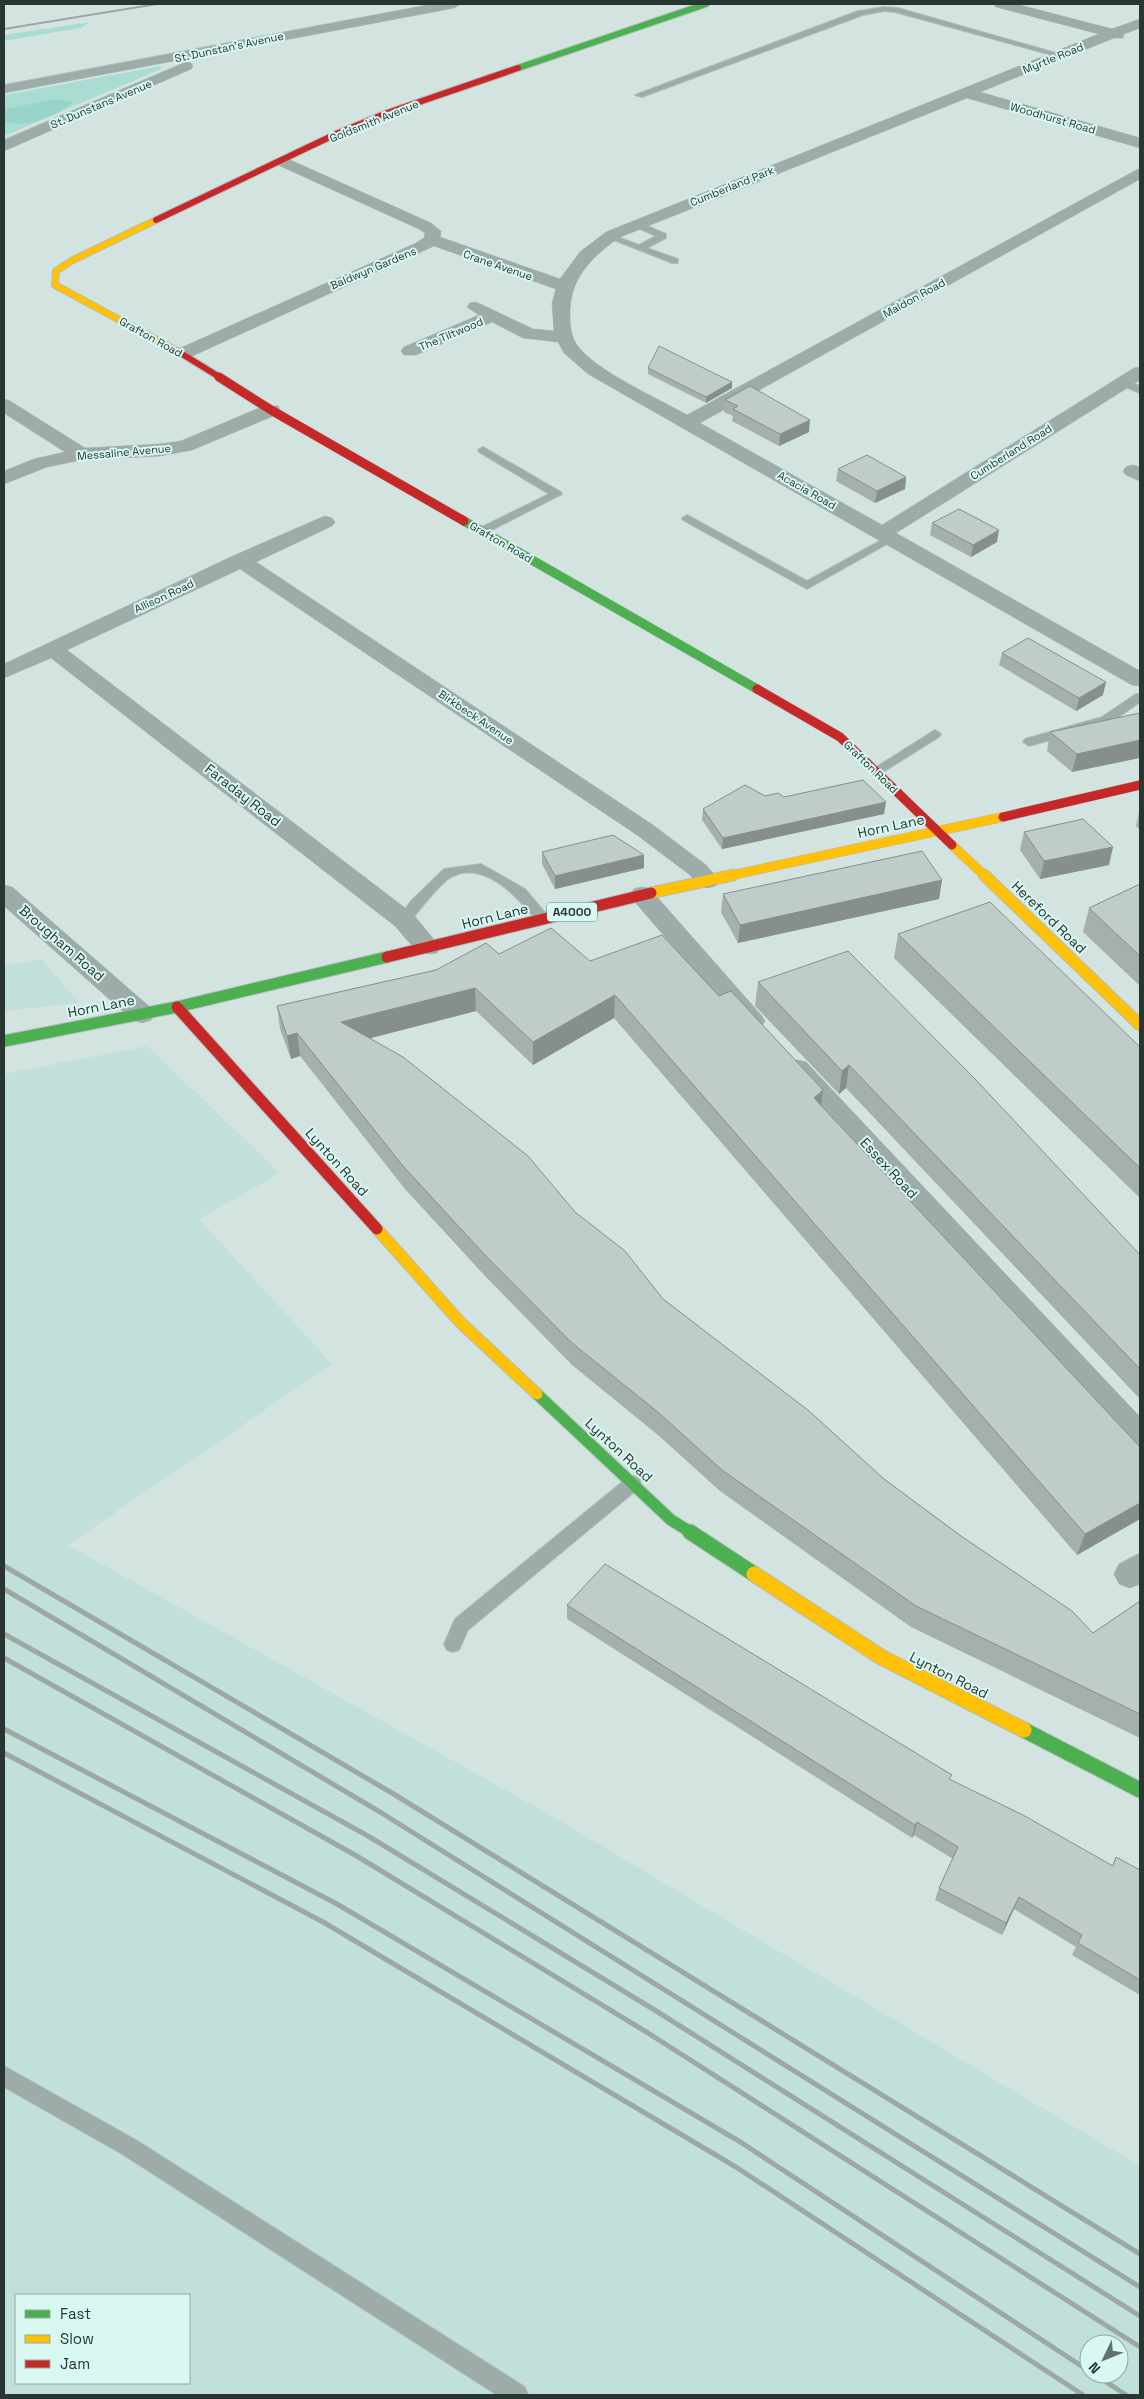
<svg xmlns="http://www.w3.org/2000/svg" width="1144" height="2399" viewBox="0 0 1144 2399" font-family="'Space Grotesk',sans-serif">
<rect width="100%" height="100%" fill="#d3e4e0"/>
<g fill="#c2e0da" fill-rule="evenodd">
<path d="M41,959L79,1003L4,1011V966Z"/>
<path d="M147,1046L280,1173L199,1219L332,1364L68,1545L543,1811L1140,2166V2395H4V1074ZM16,2295H189V2383H16ZM1089,2344H1119V2374H1089Z"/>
</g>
<g fill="#a9ddd3">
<path d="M90,22L80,28L4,41V35Z"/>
<path d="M161,66V69L4,136V95Z"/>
</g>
<path fill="#98d4c9" d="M54,99L73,102C52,119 31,127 4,122V111L6,109Z"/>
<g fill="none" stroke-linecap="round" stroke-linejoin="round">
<g stroke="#b2bfbc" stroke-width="2">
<g id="lane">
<path d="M884,7L898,8L1063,55L1059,57L895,12L884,11L863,15L642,97L635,95L858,11Z"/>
<path d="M636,221L666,234V238L647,248L678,259V263H672L606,237L610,234L639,245L656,236L633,226L632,224Z"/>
<path d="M1124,380L1140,386V393L1121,385V381Z"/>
<path d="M483,447L561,492L562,494L486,533H478V529L549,494L479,452L478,450Z"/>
<path d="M687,515L807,581L887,537H895L896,539L807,589L683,520L682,518Z"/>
<path d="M1136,694H1140V702L1110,723L1029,746L1023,742L1025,739L1102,717Z"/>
<path d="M935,730L941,734L939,737L880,774L876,775L870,771Z"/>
<path d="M481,864L525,889L548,916L550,919L548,922H538C519,899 487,861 453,876C442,880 417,913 409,923H399L397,920L411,901L444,869Z"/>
<path d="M633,1476L639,1478L641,1483L639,1488L468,1630L459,1650L453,1652L447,1650L444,1644L455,1619L627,1478Z"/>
<path d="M4,2066L136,2140L525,2387L528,2395H497L122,2154L4,2087Z"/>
</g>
</g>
<g stroke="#b2bfbc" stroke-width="1">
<g id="street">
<path d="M433,4H461L454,8L4,93V85Z"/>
<path d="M994,4H1016L1112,29L1140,19V28L1124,34L1123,38H1114L980,92L1140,138V148L967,98L618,238C590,259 569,279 570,316C570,325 571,337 577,345C594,370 659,399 687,415L1140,168V179L700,423L882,525L1134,368L1140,367V380L896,533L1140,671V686L1132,685L588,374L564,353L558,342L523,338L492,322L416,355H404L401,351L404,347L479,315L467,307L470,303L476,302L533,329L554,331L552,303L556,289L434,246L188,358H176L173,354L176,350L414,244L424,238L425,233L419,229L278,165L275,162L278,159H288L431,223L441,231L440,237L560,279L580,252L606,232L1099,34L996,7Z"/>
<path d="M186,62L191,63L193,66L191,69L4,151V140Z"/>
<path d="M4,399L10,401L85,448L160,444L181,441L264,406H278L280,410L278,414L192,450L160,456L81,460L47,467L4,484V471L34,459L65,452L4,413Z"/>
<path d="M1133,465L1140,467V481L1126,475L1123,471L1126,467Z"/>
<path d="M325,516L332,518L335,522L332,526L256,562L653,825L706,865L719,880L715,886L707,888L699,886L690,875L637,835L240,569L67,650L413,914L440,947L437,953C417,958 407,939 395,926L51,658L4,678V664L233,556Z"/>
<path d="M4,885L12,887L151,1008L155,1014L151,1020L142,1023L133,1020L4,906Z"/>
<path d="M642,887L650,889L761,1015L765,1021L761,1027L752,1030L743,1027L634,901L630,895L634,889Z"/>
<path d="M797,1060L806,1062L1140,1417V1449L1129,1446L788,1076L784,1069L788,1062Z"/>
<path d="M1140,1553V1584L1130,1588L1119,1584L1114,1574L1119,1564Z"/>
</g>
</g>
<g stroke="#b2bfbc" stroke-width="8">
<path id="fast-far3" d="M518,68L706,4"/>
</g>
<g stroke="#b2bfbc" stroke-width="10">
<path id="fast-far2" d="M464,521L757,689"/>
</g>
<g stroke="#b2bfbc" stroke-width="13">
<g id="fast-far1">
<path d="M4,1041L177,1007L387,957"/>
<path d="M537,1394L671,1520L692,1533"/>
</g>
</g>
<g stroke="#b2bfbc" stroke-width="17">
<g id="fast">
<path d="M690,1532L754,1574"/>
<path d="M1024,1730L1140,1790"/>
</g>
</g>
<g stroke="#b2bfbc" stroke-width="8">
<path id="slow-far3" d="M156,220L71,261L56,271L55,285L179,352"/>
</g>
<g stroke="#b2bfbc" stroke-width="10">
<g id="slow-far2">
<path d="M952,845L985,876"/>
<path d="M728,876L1003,817"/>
</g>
</g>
<g stroke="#b2bfbc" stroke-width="13">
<g id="slow-far1">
<path d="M984,875L1140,1025"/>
<path d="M651,893L733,875"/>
<path d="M377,1229L460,1322L537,1394"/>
</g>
</g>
<g stroke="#b2bfbc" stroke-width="17">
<path id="slow" d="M754,1574L881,1657L1024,1730"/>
</g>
<g stroke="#b2bfbc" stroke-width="8">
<g id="jam-far2">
<path d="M156,220L336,134L387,113L518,68"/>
<path d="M179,352L221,378"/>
</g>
</g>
<g stroke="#b2bfbc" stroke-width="10">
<g id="jam-far1">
<path d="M219,377L271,410L464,521"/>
<path d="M757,689L840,737L952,845"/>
<path d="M1003,817L1140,785"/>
</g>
</g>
<g stroke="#b2bfbc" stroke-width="13">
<g id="jam">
<path d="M387,957L651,893"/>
<path d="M177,1007L377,1229"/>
</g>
</g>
<use href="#lane" fill="#9daca9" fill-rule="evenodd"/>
<use href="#street" fill="#9daca9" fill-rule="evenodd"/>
<use href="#fast-far3" stroke="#4caf50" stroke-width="6"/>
<use href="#fast-far2" stroke="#4caf50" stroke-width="9"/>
<use href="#fast-far1" stroke="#4caf50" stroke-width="11"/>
<use href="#fast" stroke="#4caf50" stroke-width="15"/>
<use href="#slow-far3" stroke="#ffc107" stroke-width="6"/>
<use href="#slow-far2" stroke="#ffc107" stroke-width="9"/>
<use href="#slow-far1" stroke="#ffc107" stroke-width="11"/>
<use href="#slow" stroke="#ffc107" stroke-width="15"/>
<use href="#jam-far2" stroke="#c62828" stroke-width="6"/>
<use href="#jam-far1" stroke="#c62828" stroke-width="9"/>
<use href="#jam" stroke="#c62828" stroke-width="11"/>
<path stroke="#9ba8a4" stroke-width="2" d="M4,29L157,4"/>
<g stroke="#9ba8a4" stroke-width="5">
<path d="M4,1566L392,1793L1140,2254"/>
<path d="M4,1589L380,1812L1140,2287"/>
<path d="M4,1634L368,1836L653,2009L1140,2316"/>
<path d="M4,1658L355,1855L648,2033L1140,2347"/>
<path d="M4,1729L337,1904L742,2143L1089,2371"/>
<path d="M4,1753L323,1922L736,2167L1083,2395"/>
<path d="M1094,2374L1126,2395"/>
</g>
</g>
<g fill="#a4afae">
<path d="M648,368L732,382V388L706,403L648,374Z"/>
<path d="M725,400L809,432L779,446L732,421L733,416L724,412Z"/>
<path d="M838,469L906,477L905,489L875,503L836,481Z"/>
<path d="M932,523L997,542L971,557L930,535Z"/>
<path d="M1002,653L1103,695L1076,711L999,665Z"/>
<path d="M1140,713L1072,772L1047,751L1050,732Z"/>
<path d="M765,796L784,797L886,802L884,814L722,849L702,820L703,809Z"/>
<path d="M1140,808V830L1136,826Z"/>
<path d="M1024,832L1109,865L1040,879L1020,850Z"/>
<path d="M542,852L644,855V868L555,889L542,864Z"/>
<path d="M942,880L939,899L738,943L721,912L723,894Z"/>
<path d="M1140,884V986L1083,932L1089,908Z"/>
<path d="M898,934L1140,1047V1198L894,958Z"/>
<path d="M499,954L590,961L719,996L823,1090L821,1104L1140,1447V1519L1077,1555L614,1018L533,1065L476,1011L370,1038L575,1212L663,1299L884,1479L1093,1633L1140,1601V1738L911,1627L720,1491L658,1435L572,1365L486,1277L405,1189L300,1056L291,1059L280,1029L277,1006L436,970Z"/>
<path d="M758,982L1140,1255V1399L846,1088L839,1094L755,1006Z"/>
<path d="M567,1605L950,1780L1112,1866L1116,1857L1140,1870V1995L1072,1955L1076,1947L1014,1909L1002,1935L935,1900L939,1888L953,1859L914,1835L912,1838L567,1619Z"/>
</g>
<g fill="#868f8d">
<path d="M732,382V388L706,403V397Z"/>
<path d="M810,420L809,432L779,446L780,434Z"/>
<path d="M906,477L905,489L875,503L877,491Z"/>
<path d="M999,530L997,542L971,557L973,545Z"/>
<path d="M1106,682L1103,695L1076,711L1079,698Z"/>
<path d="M1140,740V758L1072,772L1077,754Z"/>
<path d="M886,802L884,814L722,849L723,838Z"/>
<path d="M1113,847L1109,865L1040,879L1044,861Z"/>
<path d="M644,855V868L555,889V876Z"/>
<path d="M942,880L939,899L738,943L740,925Z"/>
<path d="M475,988L476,1011L344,1045L341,1022Z"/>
<path d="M615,995L614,1018L533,1065V1042Z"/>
<path d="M297,1033L300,1056L291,1059L287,1036Z"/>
<path d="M849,1065L846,1088L839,1094L842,1071Z"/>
<path d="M823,1090L820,1113L814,1098Z"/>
<path d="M1140,1503V1519L1077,1555L1085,1534Z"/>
<path d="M917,1822L914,1835L912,1838L915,1825Z"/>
<path d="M1019,1897L1014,1909L1002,1935L1006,1923Z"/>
</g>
<g fill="#bfccca" stroke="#868f8d">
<path d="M659,346L732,382L706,397L648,368Z"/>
<path d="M750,386L810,420L780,434L733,409L738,406L725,400Z"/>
<path d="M867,455L906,477L877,491L838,469Z"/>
<path d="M959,509L999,530L973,545L932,523Z"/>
<path d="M1028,638L1106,682L1079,698L1002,653Z"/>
<path d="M1140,713V740L1077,754L1050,732Z"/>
<path d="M863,780L886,802L723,838L703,809L745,785L765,796L778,793L784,797Z"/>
<path d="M1083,819L1113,847L1044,861L1024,832Z"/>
<path d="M613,835L644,855L555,876L542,852Z"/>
<path d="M922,851L942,880L740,925L723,894Z"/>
<path d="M1140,884V956L1089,908Z"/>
<path d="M990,902L1140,1047V1168L898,934Z"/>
<path d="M551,928L590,961L662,935L719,996L731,991L823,1090L814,1098L1140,1447V1503L1085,1534L615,995L533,1042L475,988L341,1022L403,1057L528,1156L575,1212L625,1251L663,1299L809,1411L884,1479L961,1536L1072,1611L1093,1633L1140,1601V1714L916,1606L722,1470L659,1413L572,1343L484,1254L403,1166L297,1033L287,1036L277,1006L436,970L486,943L499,954Z"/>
<path d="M848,951L975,1079L1140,1255V1369L849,1065L842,1071L758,982Z"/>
<path d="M605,1564L952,1775L949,1779L1023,1815L1113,1866L1116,1857L1140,1870V1980L1078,1943L1082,1935L1019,1897L1006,1923L939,1888L958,1847L917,1822L915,1825L567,1605Z"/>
</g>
<g text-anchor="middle" stroke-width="4" stroke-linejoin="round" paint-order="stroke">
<g font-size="11" fill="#283532" stroke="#d9f8f2">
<text transform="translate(229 47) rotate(-12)" y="4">St. Dunstan's Avenue</text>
<text transform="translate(1053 58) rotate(-22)" y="4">Myrtle Road</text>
<text transform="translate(101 104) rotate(-23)" y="4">St. Dunstans Avenue</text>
<text transform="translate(1053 118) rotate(16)" y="4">Woodhurst Road</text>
<text transform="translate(374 121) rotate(-22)" y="4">Goldsmith Avenue</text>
<text transform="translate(732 186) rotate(-22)" y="4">Cumberland Park</text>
<text transform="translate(498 265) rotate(19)" y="4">Crane Avenue</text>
<text transform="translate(373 268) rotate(-23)" y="4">Baldwyn Gardens</text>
<text transform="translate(914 298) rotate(-29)" y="4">Maldon Road</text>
<text transform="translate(451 334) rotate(-23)" y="4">The Tiltwood</text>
<text transform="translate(151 337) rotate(29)" y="4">Grafton Road</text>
<text transform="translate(124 452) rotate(-5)" y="4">Messaline Avenue</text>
<text transform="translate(1011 452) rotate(-32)" y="4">Cumberland Road</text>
<text transform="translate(807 490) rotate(30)" y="4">Acacia Road</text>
<text transform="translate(501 542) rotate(30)" y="4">Grafton Road</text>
<text transform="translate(164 596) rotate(-25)" y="4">Allison Road</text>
<text transform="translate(476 717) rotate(34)" y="4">Birkbeck Avenue</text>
<text transform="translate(871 767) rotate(44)" y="4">Grafton Road</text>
</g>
<rect fill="#d9f8f2" stroke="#5d706c" stroke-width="1" x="547" y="902.5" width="50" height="19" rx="4"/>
<g font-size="12" font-weight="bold" fill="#283532">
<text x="572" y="916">A4000</text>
</g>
<g font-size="14" fill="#283532" stroke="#d9f8f2">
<text transform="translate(243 795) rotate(38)" y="5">Faraday Road</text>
<text transform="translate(891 826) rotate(-12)" y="5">Horn Lane</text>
<text transform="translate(495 916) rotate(-14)" y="5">Horn Lane</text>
<text transform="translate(1049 917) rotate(44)" y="5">Hereford Road</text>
<text transform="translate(62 943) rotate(41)" y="5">Brougham Road</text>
<text transform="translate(101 1006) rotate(-11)" y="5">Horn Lane</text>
<text transform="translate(337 1162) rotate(48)" y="5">Lynton Road</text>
<text transform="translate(889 1168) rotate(47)" y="5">Essex Road</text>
<text transform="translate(619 1450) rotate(43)" y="5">Lynton Road</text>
<text transform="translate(949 1675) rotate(27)" y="5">Lynton Road</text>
</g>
</g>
<rect width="1144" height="2399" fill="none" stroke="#283532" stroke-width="10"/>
<rect x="15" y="2294" width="175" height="90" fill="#d9f8f2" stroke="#92aaa5"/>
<rect x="25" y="2310" width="25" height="8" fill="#4caf50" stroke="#92aaa5"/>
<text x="60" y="2319" font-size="15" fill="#283532">Fast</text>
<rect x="25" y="2335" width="25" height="8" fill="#ffc107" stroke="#92aaa5"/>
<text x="60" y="2344" font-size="15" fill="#283532">Slow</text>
<rect x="25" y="2360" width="25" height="8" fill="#c62828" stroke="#92aaa5"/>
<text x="60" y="2369" font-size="15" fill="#283532">Jam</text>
<g transform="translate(1104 2359) rotate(227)"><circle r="24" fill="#d9f8f2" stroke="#92aaa5"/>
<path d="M0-4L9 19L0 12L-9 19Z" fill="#64726f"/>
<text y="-8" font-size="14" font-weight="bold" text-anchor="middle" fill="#283532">N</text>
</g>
</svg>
